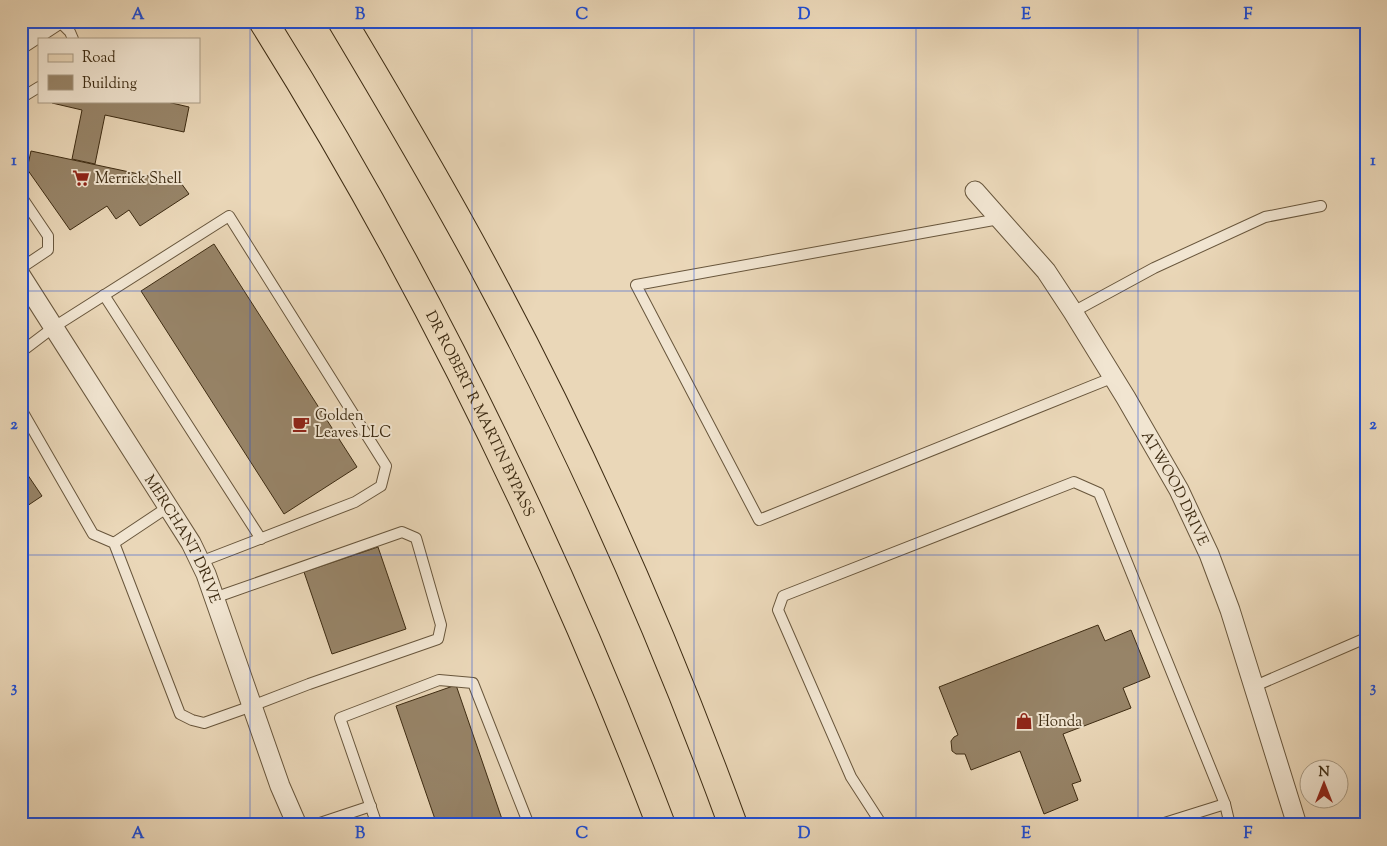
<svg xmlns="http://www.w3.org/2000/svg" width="1387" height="846" viewBox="0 0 1387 846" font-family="'Sorts Mill Goudy',serif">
<rect width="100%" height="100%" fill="#ead7b8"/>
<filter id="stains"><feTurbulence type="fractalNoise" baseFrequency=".004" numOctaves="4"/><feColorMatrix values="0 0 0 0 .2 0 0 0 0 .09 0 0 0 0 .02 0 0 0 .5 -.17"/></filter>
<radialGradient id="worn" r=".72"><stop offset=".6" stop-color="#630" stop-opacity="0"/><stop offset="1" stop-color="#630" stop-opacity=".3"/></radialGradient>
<g fill="#978468" stroke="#3d2b12">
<path d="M52,101H163L189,107L184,132L105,115L95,164L72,159L82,110L52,103Z"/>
<path d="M31,151L181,183L189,194L140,226L129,210L116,219L107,206L70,230L27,169Z"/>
<path d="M214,244L357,467L284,514L141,291Z"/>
<path d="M21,465L42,496L21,510Z"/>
<path d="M378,547L406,629L332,654L304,572Z"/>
<path d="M1098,625L1105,641L1131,630L1150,677L1123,688L1131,708L1063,734L1081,781L1072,784L1078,800L1044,814L1020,751L971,770L965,754H956L952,751L951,741L954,737L958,735L939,687Z"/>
<path d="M456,685L504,825H437L396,706Z"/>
</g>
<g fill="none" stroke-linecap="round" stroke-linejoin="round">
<g stroke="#68563c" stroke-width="12">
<g id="service">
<path d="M31,21L39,32"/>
<path d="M59,21L70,32L73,39"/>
<path d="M21,98L39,87"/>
<path d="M21,196L48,236V250L21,268"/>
<path d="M999,219L636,285L759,520L1114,377"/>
<path d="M104,295L261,539"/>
<path d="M1073,312L1154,268L1265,217L1321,206"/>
<path d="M21,352L54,327L229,216L386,466L381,486L355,502L200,562"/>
<path d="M21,409L93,534L114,543L180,714L192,720L204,723L252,706L309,684L438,639L441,625L416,538L402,532L214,598"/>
<path d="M114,543L168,507"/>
<path d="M1255,686L1366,638"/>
<path d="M314,825L371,806"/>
<path d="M377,825L340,718L439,680L473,683L529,825"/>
<path d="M882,825L851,777L778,610L783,596L1074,482L1099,493L1225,804L1230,825"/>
<path d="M1158,825L1225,804"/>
</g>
</g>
<g stroke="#68563c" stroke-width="21">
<g id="minor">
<path d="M21,44L56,21"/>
<path id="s1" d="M975,191L1046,271L1073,312L1126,398L1179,490L1209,554L1230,610L1297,825"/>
<path id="s2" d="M21,276L191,543L206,574L280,786L297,825"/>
</g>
</g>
<g stroke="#3d2b12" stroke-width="30">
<g id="primary">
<path id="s3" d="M263,21C422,275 554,545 661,825"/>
<path d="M342,21C394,108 445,194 492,283C585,457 665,639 733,825"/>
</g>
</g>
<use href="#service" stroke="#f1e5d1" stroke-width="10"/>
<use href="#minor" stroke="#f1e5d1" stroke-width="19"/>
<use href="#primary" stroke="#ead7b8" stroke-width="28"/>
</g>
<path fill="none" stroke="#1d4ed8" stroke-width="1" stroke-opacity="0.55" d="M250,21V825M472,21V825M694,21V825M916,21V825M1138,21V825M21,291H1366M21,555H1366"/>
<defs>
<g id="supermarket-bare" transform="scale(1.35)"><path d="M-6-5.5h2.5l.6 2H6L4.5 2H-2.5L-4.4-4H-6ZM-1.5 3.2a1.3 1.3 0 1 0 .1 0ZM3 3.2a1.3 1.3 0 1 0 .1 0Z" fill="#8f2418" stroke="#f1e5d1" stroke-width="2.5" paint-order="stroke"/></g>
<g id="cafe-bare" transform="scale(1.35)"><path d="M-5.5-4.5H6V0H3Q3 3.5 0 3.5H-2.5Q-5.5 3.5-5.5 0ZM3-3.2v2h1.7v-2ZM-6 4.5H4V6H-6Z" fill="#8f2418" stroke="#f1e5d1" stroke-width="2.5" paint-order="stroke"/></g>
<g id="shop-bare" transform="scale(1.35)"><path d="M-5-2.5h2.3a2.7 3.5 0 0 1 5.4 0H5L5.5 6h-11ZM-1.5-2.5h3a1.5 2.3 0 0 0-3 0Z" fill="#8f2418" stroke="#f1e5d1" stroke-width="2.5" paint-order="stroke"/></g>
</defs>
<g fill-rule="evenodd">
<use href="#supermarket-bare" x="81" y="178"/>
<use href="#cafe-bare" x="301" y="424"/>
<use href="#shop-bare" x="1024" y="721"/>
</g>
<g text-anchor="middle" stroke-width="4" stroke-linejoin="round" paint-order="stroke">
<g font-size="15" fill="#3d2b12" stroke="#f1e5d1" text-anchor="start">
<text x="95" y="183">Merrick Shell</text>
<text x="315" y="420">Golden<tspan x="315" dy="17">Leaves LLC</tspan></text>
<text x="1038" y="726">Honda</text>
</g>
<g font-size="15" fill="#3d2b12" stroke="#f1e5d1">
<text dy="5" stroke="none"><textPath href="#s3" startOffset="449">DR ROBERT R MARTIN BYPASS</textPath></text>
<text dy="5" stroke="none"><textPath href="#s1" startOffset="360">ATWOOD DRIVE</textPath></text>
<text dy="5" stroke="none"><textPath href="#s2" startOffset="309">MERCHANT DRIVE</textPath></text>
</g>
</g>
<rect width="1387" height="846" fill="none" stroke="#ead7b8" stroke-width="55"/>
<rect x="38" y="38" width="162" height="65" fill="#f1e5d1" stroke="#a99b85"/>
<rect x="48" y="54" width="25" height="8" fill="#ead7b8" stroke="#a99b85"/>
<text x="82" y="62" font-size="15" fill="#3d2b12">Road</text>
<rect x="48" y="75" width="25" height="15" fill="#978468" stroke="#a99b85"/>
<text x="82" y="88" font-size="15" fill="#3d2b12">Building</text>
<g transform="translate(1324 784)"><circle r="24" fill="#f1e5d1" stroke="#a99b85"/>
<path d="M0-4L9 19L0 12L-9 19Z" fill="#8f2418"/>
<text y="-8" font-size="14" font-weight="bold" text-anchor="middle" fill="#3d2b12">N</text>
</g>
<rect x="28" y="28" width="1332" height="790" fill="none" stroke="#1d4ed8" stroke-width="2"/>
<g font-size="16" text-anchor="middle" font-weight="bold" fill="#1d4ed8">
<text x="138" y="19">A</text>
<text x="360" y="19">B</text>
<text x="582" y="19">C</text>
<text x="804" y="19">D</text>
<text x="1026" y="19">E</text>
<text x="1248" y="19">F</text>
<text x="14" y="165">1</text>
<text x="1373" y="165">1</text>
<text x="14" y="429">2</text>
<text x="1373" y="429">2</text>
<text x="14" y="692">3</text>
<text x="1373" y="692">3</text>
<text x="138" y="838">A</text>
<text x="360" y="838">B</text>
<text x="582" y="838">C</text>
<text x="804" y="838">D</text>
<text x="1026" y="838">E</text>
<text x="1248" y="838">F</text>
</g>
<rect width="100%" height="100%" filter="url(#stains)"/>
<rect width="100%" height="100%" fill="url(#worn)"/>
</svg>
